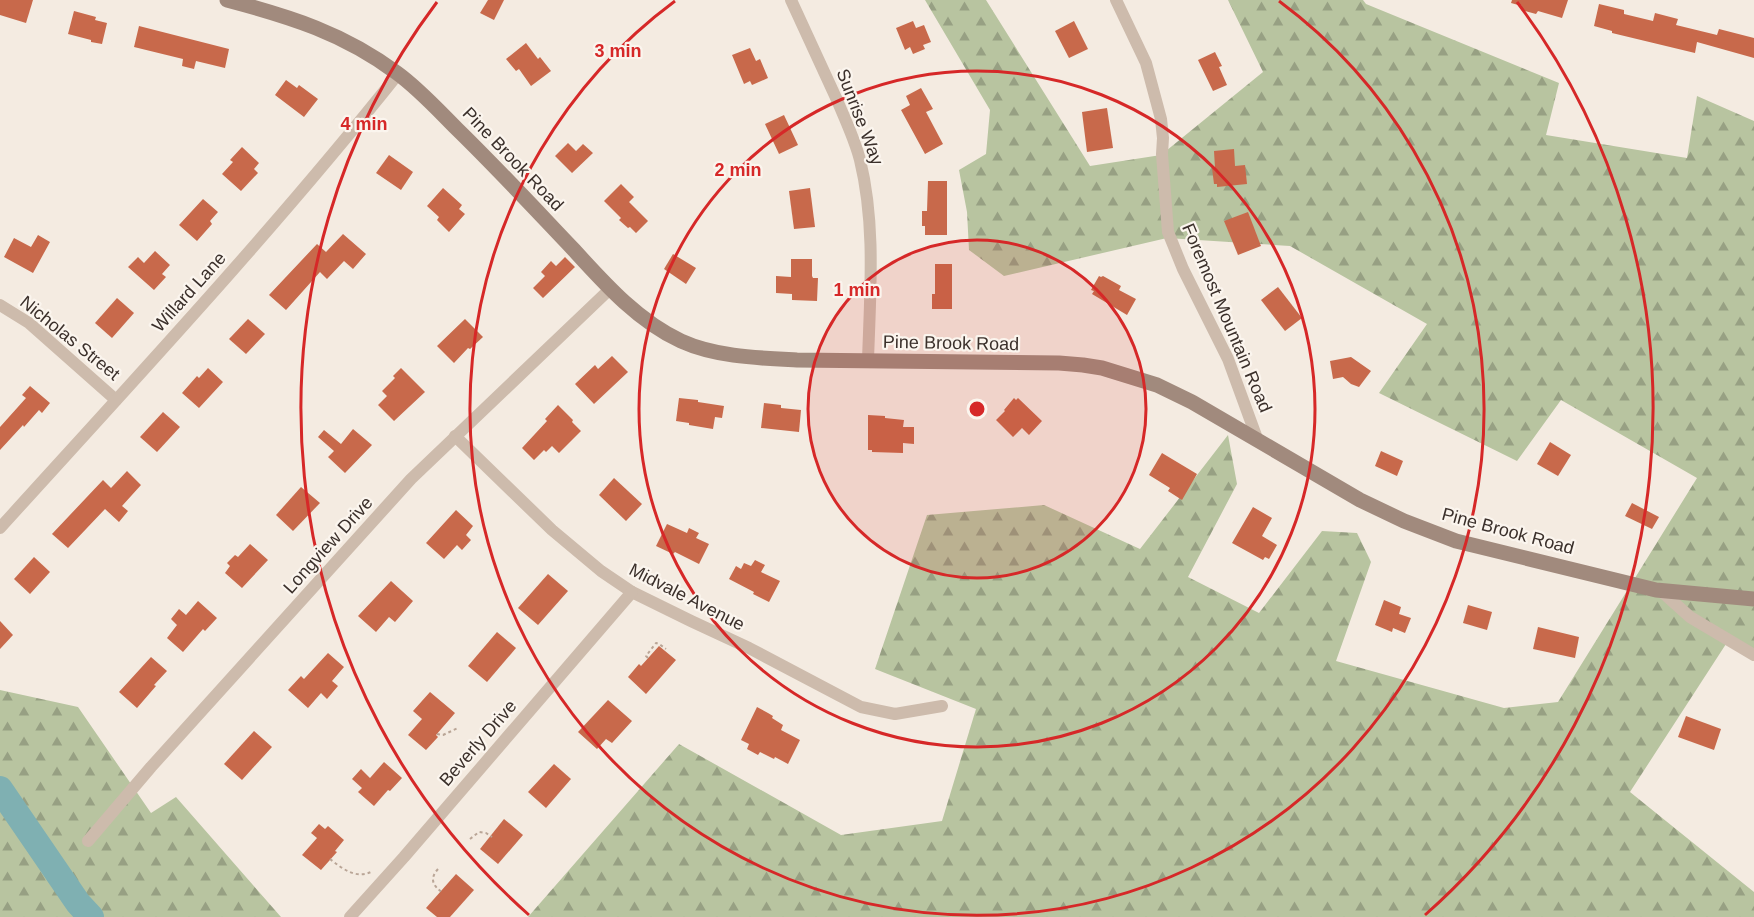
<svg xmlns="http://www.w3.org/2000/svg" width="1754" height="917" viewBox="0 0 1754 917" font-family="Arial,sans-serif">
<defs>
<pattern id="forest-firs" width="22" height="20" patternUnits="userSpaceOnUse" patternTransform="scale(1.5)"><rect width="22" height="20" fill="#b8c4a0"/><path d="M5 1l3.5 6h-7zM16 11l3.5 6h-7z" fill="#97a083"/></pattern>
</defs>
<rect width="100%" height="100%" fill="#f4ebe1"/>
<g fill="url(#forest-firs)">
<path d="M925,0H986L1090,166L1161,155L1263,72L1228,0H1363L1366,4L1559,83L1546,135L1687,158L1697,96L1754,121V660L1726,644L1630,792L1754,892V917H528L679,744L841,835L942,821L976,709L875,669L927,515L1044,505L1140,549L1228,435L1237,484L1188,577L1259,613L1322,531L1357,533L1371,562L1336,661L1504,708L1558,702L1697,478L1561,400L1517,461L1379,393L1427,324L1290,246L1167,238L1004,276L969,250L967,212L959,170L986,154L990,110Z"/>
<path d="M0,690L78,707L151,813L176,797L281,917H0Z"/>
</g>
<g fill="none" stroke-linecap="round" stroke-linejoin="round">
<path stroke="#7fb0b2" stroke-width="26" d="M0,789L78,903L91,917"/>
</g>
<g fill="#c8694b">
<path d="M0,0H33L26,23L0,15Z"/>
<path d="M488,0H504L494,20L480,13Z"/>
<path d="M1512,0H1568L1562,18L1538,11L1536,14L1521,10L1522,6L1511,3Z"/>
<path d="M1599,4L1624,10V14L1653,21L1655,13L1678,19L1676,25L1717,35L1719,29L1754,38V58L1697,42L1695,53L1612,33V31L1594,26Z"/>
<path d="M74,11L96,17L95,20L107,23L102,44L91,42V40L68,34Z"/>
<path d="M913,21L916,28L924,25L931,42L923,45L925,49L913,54L910,47L905,50L896,28Z"/>
<path d="M1074,21L1088,49L1069,58L1055,31Z"/>
<path d="M139,26L229,49L225,68L196,61L194,69L182,66L183,59L134,47Z"/>
<path d="M526,43L538,59L540,57L551,71L531,86L519,69L516,71L506,59Z"/>
<path d="M750,48L756,61L760,59L768,78L752,85L750,81L744,84L732,55Z"/>
<path d="M1215,52L1222,66L1219,67L1227,85L1213,91L1198,60Z"/>
<path d="M286,80L297,88L299,85L318,99L304,117L275,95Z"/>
<path d="M921,88L933,109L926,112L943,144L925,154L901,110L910,105L906,96Z"/>
<path d="M1107,108L1113,148L1087,152L1082,112Z"/>
<path d="M784,115L798,145L779,154L765,124Z"/>
<path d="M568,143L576,151L583,144L593,153L572,173L555,156Z"/>
<path d="M242,147L259,163L254,169L258,173L241,191L222,174L233,162L230,160Z"/>
<path d="M1234,149L1235,166L1245,165L1247,184L1217,187V184H1214L1212,168H1215L1214,151Z"/>
<path d="M389,155L413,172L401,190L376,173Z"/>
<path d="M928,181H947V235H925V226H922V211H927Z"/>
<path d="M621,184L634,197L629,202L648,221L636,233L630,227L628,228L619,220L621,218L604,201Z"/>
<path d="M443,188L462,205L459,209L465,214L449,232L437,220L439,217L427,206Z"/>
<path d="M810,188L815,227L794,229L789,191Z"/>
<path d="M203,199L218,212L210,221L212,224L197,241L179,225Z"/>
<path d="M1248,212L1261,246L1238,255L1224,221Z"/>
<path d="M343,234L366,254L353,269L344,261L327,279L320,272L286,310L269,295L317,244L326,252Z"/>
<path d="M38,235L50,242L33,273L4,257L14,238L31,247Z"/>
<path d="M155,251L170,265L162,274L166,277L154,290L128,267L138,257L144,263Z"/>
<path d="M673,254L696,268L686,284L664,269Z"/>
<path d="M565,257L575,267L543,298L533,288L545,276L541,272L551,261L556,266Z"/>
<path d="M791,259H812V276L813,278H818L817,301L792,300V294L776,293V276L791,277Z"/>
<path d="M935,264H952V309H932V294H935Z"/>
<path d="M1099,276L1101,277L1103,276L1121,286L1119,290L1136,299L1127,315L1092,294L1094,291L1091,290Z"/>
<path d="M1278,287L1302,318L1285,331L1261,300Z"/>
<path d="M117,298L134,313L112,338L95,323Z"/>
<path d="M248,319L265,334L246,354L229,339Z"/>
<path d="M465,319L483,337L470,349L468,348L454,363L437,346Z"/>
<path d="M612,356L628,372L594,404L575,384L595,365L598,369Z"/>
<path d="M1351,357L1371,371L1359,387L1351,384L1343,377L1333,379L1330,361Z"/>
<path d="M208,368L223,382L199,408L182,393L197,376L199,378Z"/>
<path d="M401,368L425,392L394,421L378,405L387,396L382,391L395,378L393,376Z"/>
<path d="M30,386L50,403L42,413L39,410L24,427L23,425L0,450V427L26,398L22,395Z"/>
<path d="M679,398L698,400V402L724,406L722,418L715,417L713,429L689,425V423L676,421Z"/>
<path d="M1014,398L1016,400L1018,398L1042,421L1029,435L1022,428L1013,437L996,420L1005,411L1004,410Z"/>
<path d="M764,403L781,405V408L801,410L799,432L761,428Z"/>
<path d="M558,405L573,420L572,422L581,431L559,453L552,446L546,452L544,450L534,460L522,448L547,421L545,419Z"/>
<path d="M163,412L180,427L157,452L140,437Z"/>
<path d="M868,415L885,416V418L904,420L903,427H914V444L903,443V453L872,452V450H868Z"/>
<path d="M353,429L372,445L345,473L328,457L334,451L318,437L324,430L341,444Z"/>
<path d="M1550,442L1571,455L1558,476L1537,464Z"/>
<path d="M1381,451L1403,461L1397,476L1375,466Z"/>
<path d="M1162,453L1197,474L1182,500L1168,491L1170,488L1149,475Z"/>
<path d="M127,471L141,485L122,506L128,511L119,522L105,509L68,548L52,534L103,480L111,488Z"/>
<path d="M614,478L642,504L626,521L599,495Z"/>
<path d="M301,487L320,503L293,531L276,515Z"/>
<path d="M1632,503L1659,517L1652,529L1625,516Z"/>
<path d="M1253,507L1272,518L1262,536L1277,545L1269,559L1265,557L1263,560L1232,543Z"/>
<path d="M456,510L473,526L466,535L471,540L462,550L457,545L444,559L426,543Z"/>
<path d="M667,524L687,533L689,528L699,533L696,538L709,544L699,564L675,552L673,554L656,546Z"/>
<path d="M250,544L268,560L242,588L225,573L230,566L227,563L235,555L238,557Z"/>
<path d="M34,557L50,572L30,594L14,579Z"/>
<path d="M755,560L765,565L761,572L780,581L769,602L753,594L754,592L729,579L736,566L741,569L744,563L751,566Z"/>
<path d="M548,574L568,591L538,625L518,608Z"/>
<path d="M391,581L413,601L395,622L389,617L376,632L358,616Z"/>
<path d="M1384,600L1401,607L1399,614L1411,618L1405,633L1393,628L1392,632L1375,625Z"/>
<path d="M198,601L217,618L205,631L203,629L183,652L167,638L177,625L171,619L179,609L186,615Z"/>
<path d="M1468,605L1492,612L1487,630L1463,623Z"/>
<path d="M0,621L13,635L0,649Z"/>
<path d="M1538,627L1579,637L1575,658L1533,649Z"/>
<path d="M497,632L516,648L487,682L468,666Z"/>
<path d="M659,646L676,660L646,694L628,677L639,664L641,666Z"/>
<path d="M328,653L344,667L332,681L338,686L327,699L321,693L308,708L288,690L301,676L304,679Z"/>
<path d="M151,657L167,671L154,685L156,686L137,708L119,692Z"/>
<path d="M430,692L455,713L436,735L438,737L426,750L408,735L422,719L413,711Z"/>
<path d="M608,700L632,721L612,743L606,739L597,749L578,732Z"/>
<path d="M757,707L768,713L773,716L772,718L783,725L781,730L800,740L788,764L775,757L774,759L760,752L758,755L747,749L749,744L741,740Z"/>
<path d="M1686,716L1721,729L1714,750L1678,737Z"/>
<path d="M254,731L272,747L242,780L224,764Z"/>
<path d="M384,762L402,778L390,791L388,790L374,806L358,792L362,788L352,779L361,769L370,778Z"/>
<path d="M554,764L571,779L546,808L528,792Z"/>
<path d="M504,819L523,835L498,864L480,849Z"/>
<path d="M319,824L325,829L328,826L344,840L335,851L337,852L321,870L302,855L317,838L311,833Z"/>
<path d="M456,874L474,890L450,917H437L426,908Z"/>
</g>
<g fill="none" stroke-linecap="round" stroke-linejoin="round">
<g stroke="#b9a596" stroke-width="2" stroke-dasharray="3 3" stroke-linecap="butt">
<path d="M648,658L646,656L656,643L659,644L666,649"/>
<path d="M437,734L443,735L458,728"/>
<path d="M470,839L479,832L486,833L492,837"/>
<path d="M330,859C343,869 356,880 373,871"/>
<path d="M438,869C429,879 433,886 443,893"/>
</g>
<g stroke="#cdbbac" stroke-width="12">
<path d="M791,0C806,33 822,67 837,100C845,119 855,140 860,160C876,225 870,294 868,361"/>
<path d="M1116,0L1146,63L1161,119L1163,138L1162,154L1168,232L1183,269L1228,359L1258,441"/>
<path d="M0,305L29,323L116,400"/>
<path d="M455,436L552,530L601,571L632,592L691,621L749,648L861,707L895,714L942,706"/>
<path d="M0,528C135,379 273,231 398,74"/>
<path d="M1660,590L1690,617L1754,655"/>
<path d="M88,841L151,767L411,479L610,289"/>
<path d="M350,917L404,857L632,592"/>
</g>
<path stroke="#a18a7d" stroke-width="15" d="M227,0C291,17 343,33 397,73C419,89 438,110 457,129C497,168 535,209 574,250C605,284 638,321 681,341C716,357 759,358 797,360L1059,363L1083,365L1102,368L1157,385L1192,402L1360,500L1404,521L1456,541L1656,590L1754,599"/>
</g>
<circle cx="977" cy="409" r="169" fill="#d62828" fill-opacity=".12"/>
<g fill="none" stroke="#d62828" stroke-width="3">
<circle cx="977" cy="409" r="169"/>
<circle cx="977" cy="409" r="338"/>
<path d="M1279 1A507 507 0 1 1 675 1"/>
<path d="M529 915A676 676 0 0 1 437 2M1517 2A676 676 0 0 1 1425 915"/>
</g>
<g text-anchor="middle" stroke-width="4.5" stroke-linejoin="round" paint-order="stroke">
<g font-size="18" fill="#3b302b" stroke="#fbf5ee">
<text transform="translate(860 117) rotate(69)" y="6">Sunrise Way</text>
<text transform="translate(513 159) rotate(46)" y="6">Pine Brook Road</text>
<text transform="translate(189 292) rotate(-48)" y="6">Willard Lane</text>
<text transform="translate(1227 318) rotate(67)" y="6">Foremost Mountain Road</text>
<text transform="translate(70 338) rotate(39)" y="6">Nicholas Street</text>
<text transform="translate(951 343) rotate(1)" y="6">Pine Brook Road</text>
<text transform="translate(1508 531) rotate(15)" y="6">Pine Brook Road</text>
<text transform="translate(328 545) rotate(-48)" y="6">Longview Drive</text>
<text transform="translate(687 597) rotate(27)" y="6">Midvale Avenue</text>
<text transform="translate(478 743) rotate(-49)" y="6">Beverly Drive</text>
</g>
</g>
<circle cx="977" cy="409" r="9" fill="#d62828" stroke="#fbf5ee" stroke-width="3"/>
<g font-size="18" text-anchor="middle" font-weight="bold" fill="#d62828" stroke="#fbf5ee" stroke-width="4.5" stroke-linejoin="round" paint-order="stroke">
<text x="618" y="57">3 min</text>
<text x="364" y="130">4 min</text>
<text x="738" y="176">2 min</text>
<text x="857" y="296">1 min</text>
</g>
</svg>
